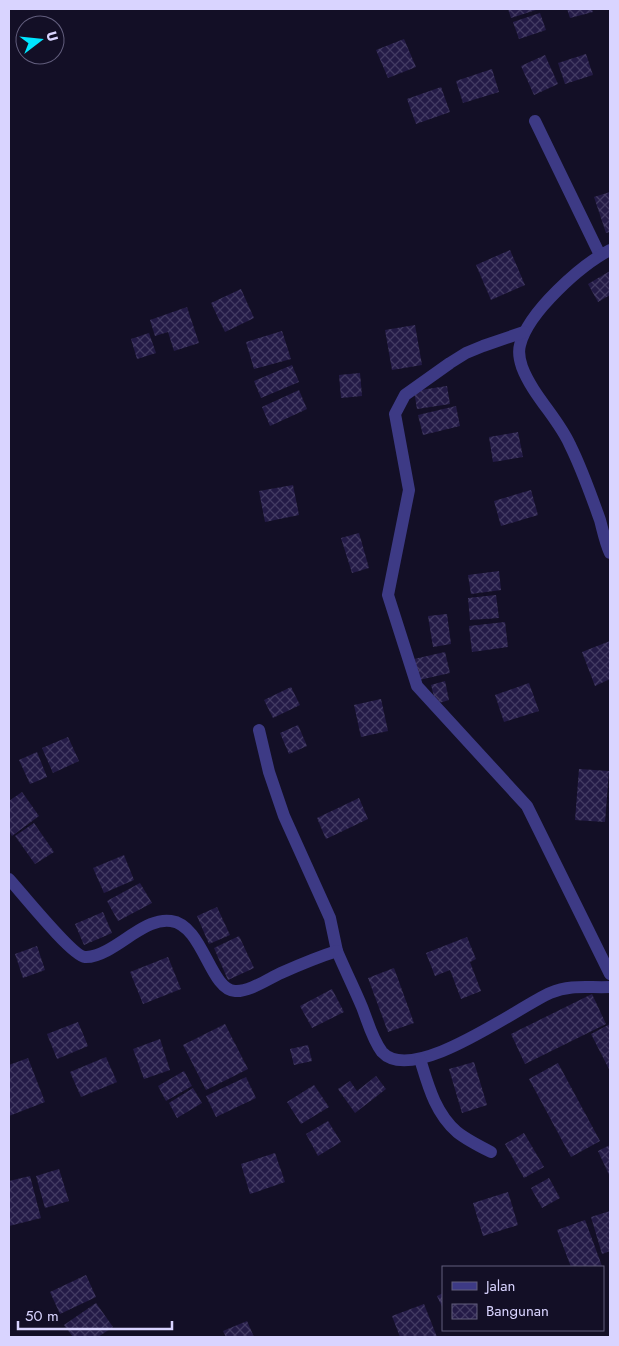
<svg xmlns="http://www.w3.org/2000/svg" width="619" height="1346" viewBox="0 0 619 1346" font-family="Jost,sans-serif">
<defs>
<pattern id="building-cross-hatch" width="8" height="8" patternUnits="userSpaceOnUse" patternTransform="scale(1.25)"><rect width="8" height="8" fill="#241b47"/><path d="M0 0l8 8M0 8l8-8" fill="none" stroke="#433b63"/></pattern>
</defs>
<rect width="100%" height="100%" fill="#130f26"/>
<g fill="url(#building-cross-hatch)">
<path d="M508,9H539L511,18Z"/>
<path d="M567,9H592L593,12L570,18Z"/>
<path d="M540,13L546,30L519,39L513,22Z"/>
<path d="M404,39L416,67L388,78L376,50Z"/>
<path d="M586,54L593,75L565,84L558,63Z"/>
<path d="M545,55L558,84L534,95L521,66Z"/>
<path d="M492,69L499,92L463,103L456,81Z"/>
<path d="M441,87L450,112L416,124L407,99Z"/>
<path d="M610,192V232L606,233L594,197Z"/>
<path d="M510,250L525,285L491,300L476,265Z"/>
<path d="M610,271V295L598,302L588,284Z"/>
<path d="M241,289L254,318L225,332L211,303Z"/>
<path d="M187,307L199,343L174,351L168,332L155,336L150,320Z"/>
<path d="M415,325L422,365L392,370L385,330Z"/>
<path d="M282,331L291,359L254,369L246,342Z"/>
<path d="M149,333L156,353L137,359L131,339Z"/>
<path d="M292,365L299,382L261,398L254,381Z"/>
<path d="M360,373L362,396L341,398L339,375Z"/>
<path d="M447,386L450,404L417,409L414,391Z"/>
<path d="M299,390L307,409L270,426L262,407Z"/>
<path d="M456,406L460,426L423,435L418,415Z"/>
<path d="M518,432L523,457L493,462L489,437Z"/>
<path d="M293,485L299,515L265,522L259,491Z"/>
<path d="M531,490L538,515L501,526L494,501Z"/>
<path d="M359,533L369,568L352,573L341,538Z"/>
<path d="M499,571L501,590L471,594L468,575Z"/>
<path d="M496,595L499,618L470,620L468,598Z"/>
<path d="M447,614L451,644L433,647L428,616Z"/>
<path d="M505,622L508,647L472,652L469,626Z"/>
<path d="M610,641V679L595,686L582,652Z"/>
<path d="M445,652L450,673L419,680L414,659Z"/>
<path d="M445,681L449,700L436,704L431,685Z"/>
<path d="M529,683L539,711L504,722L495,695Z"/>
<path d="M291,687L300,705L273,718L264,700Z"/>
<path d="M381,699L388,731L361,737L354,705Z"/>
<path d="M298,725L307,746L289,754L280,733Z"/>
<path d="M68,737L79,761L53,773L42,748Z"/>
<path d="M37,752L47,777L30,784L19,760Z"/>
<path d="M579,769L609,771L605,822L575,820Z"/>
<path d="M22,792L39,816L12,836L9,831V801Z"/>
<path d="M359,798L368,819L326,839L317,818Z"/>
<path d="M34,823L54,852L35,864L15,836Z"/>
<path d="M124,855L134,880L104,893L93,868Z"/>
<path d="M140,883L152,903L118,921L107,901Z"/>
<path d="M217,907L230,935L209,944L197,916Z"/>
<path d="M103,912L112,933L84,945L75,924Z"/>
<path d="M239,936L254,968L228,980L214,948Z"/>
<path d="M467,937L476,959L470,962L481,991L461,999L450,970L435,976L426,953Z"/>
<path d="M37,946L45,970L23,978L15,954Z"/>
<path d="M168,957L181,989L143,1004L130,972Z"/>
<path d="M394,968L414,1023L388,1032L368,978Z"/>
<path d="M332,989L344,1012L312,1028L300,1006Z"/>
<path d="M592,994L606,1024L525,1064L511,1034Z"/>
<path d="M78,1022L88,1046L57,1059L47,1034Z"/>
<path d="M225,1024L248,1069L206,1090L183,1045Z"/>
<path d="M610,1024V1071L591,1034Z"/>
<path d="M160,1039L170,1070L144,1079L133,1049Z"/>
<path d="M308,1045L312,1061L294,1065L290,1049Z"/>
<path d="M106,1057L117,1082L81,1097L70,1072Z"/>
<path d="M28,1058L45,1102L9,1116V1065Z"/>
<path d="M474,1062L487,1105L462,1113L449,1069Z"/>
<path d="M558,1063L600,1141L571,1157L529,1079Z"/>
<path d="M184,1071L192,1086L166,1101L158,1086Z"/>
<path d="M376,1076L386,1089L355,1113L338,1089L350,1081L357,1091Z"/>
<path d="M246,1077L256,1098L216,1117L206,1096Z"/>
<path d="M314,1085L329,1107L301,1124L287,1102Z"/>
<path d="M193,1088L202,1103L177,1118L169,1103Z"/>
<path d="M328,1121L341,1142L318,1156L306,1134Z"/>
<path d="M524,1133L544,1167L524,1178L505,1144Z"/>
<path d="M610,1145V1177L598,1151Z"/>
<path d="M275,1153L285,1182L250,1194L241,1164Z"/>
<path d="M59,1169L69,1201L45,1208L36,1176Z"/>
<path d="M30,1176L41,1218L9,1226V1181Z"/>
<path d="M549,1178L560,1198L542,1208L531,1188Z"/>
<path d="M508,1192L518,1225L483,1236L473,1203Z"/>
<path d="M610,1211V1251L602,1254L591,1217Z"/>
<path d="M585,1220L602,1266L599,1267H571L557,1230Z"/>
<path d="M86,1275L96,1297L60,1314L50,1292Z"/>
<path d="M443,1293V1309L437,1296Z"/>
<path d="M96,1303L113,1327L98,1337H73L64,1325Z"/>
<path d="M424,1304L437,1337H400L392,1316Z"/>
<path d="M247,1321L254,1337H226L223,1331Z"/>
</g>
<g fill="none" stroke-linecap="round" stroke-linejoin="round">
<g stroke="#3d3a85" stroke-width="12">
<path d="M535,121L600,255"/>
<path d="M610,250C581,265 528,312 520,345C518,352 520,361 522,367C533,396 558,418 570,445C582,469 591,495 600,520C603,531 605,542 610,553"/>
<path d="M524,332L483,346L466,353L450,363L405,395L395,414L409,490L388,595L417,686L527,806L610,974"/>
<path d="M259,730L269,772L284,816L330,918L337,951"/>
<path d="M9,879C21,892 72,956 85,957C100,958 121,942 133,934C144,927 157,919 171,921C203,925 210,990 235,991C249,992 268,979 281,973C299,965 318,957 337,951C345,970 354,988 362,1007C368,1022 372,1039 382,1052C413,1086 518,1007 550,993C572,984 588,988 610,987"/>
<path d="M420,1059C428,1085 435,1113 457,1132C467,1140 479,1146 491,1152"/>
</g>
</g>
<rect width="619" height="1346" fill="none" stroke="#d9d4ff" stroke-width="20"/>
<rect x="442" y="1266" width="162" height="65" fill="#130f26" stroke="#625e7d"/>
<rect x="452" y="1282" width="25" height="8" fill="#3d3a85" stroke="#625e7d"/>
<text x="486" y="1291" font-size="15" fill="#d9d4ff">Jalan</text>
<rect x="452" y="1304" width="25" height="15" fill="url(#building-cross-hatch)" stroke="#625e7d"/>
<text x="486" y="1316" font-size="15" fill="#d9d4ff">Bangunan</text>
<g transform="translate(40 40) rotate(74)"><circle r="24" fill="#130f26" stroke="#625e7d"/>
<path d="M0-4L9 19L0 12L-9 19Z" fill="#00e5ff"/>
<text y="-8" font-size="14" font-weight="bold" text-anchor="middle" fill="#d9d4ff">U</text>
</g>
<path d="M18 1321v8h154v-8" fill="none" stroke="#d9d4ff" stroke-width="2.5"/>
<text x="25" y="1321" font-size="15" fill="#d9d4ff" stroke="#130f26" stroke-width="4" paint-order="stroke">50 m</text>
</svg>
